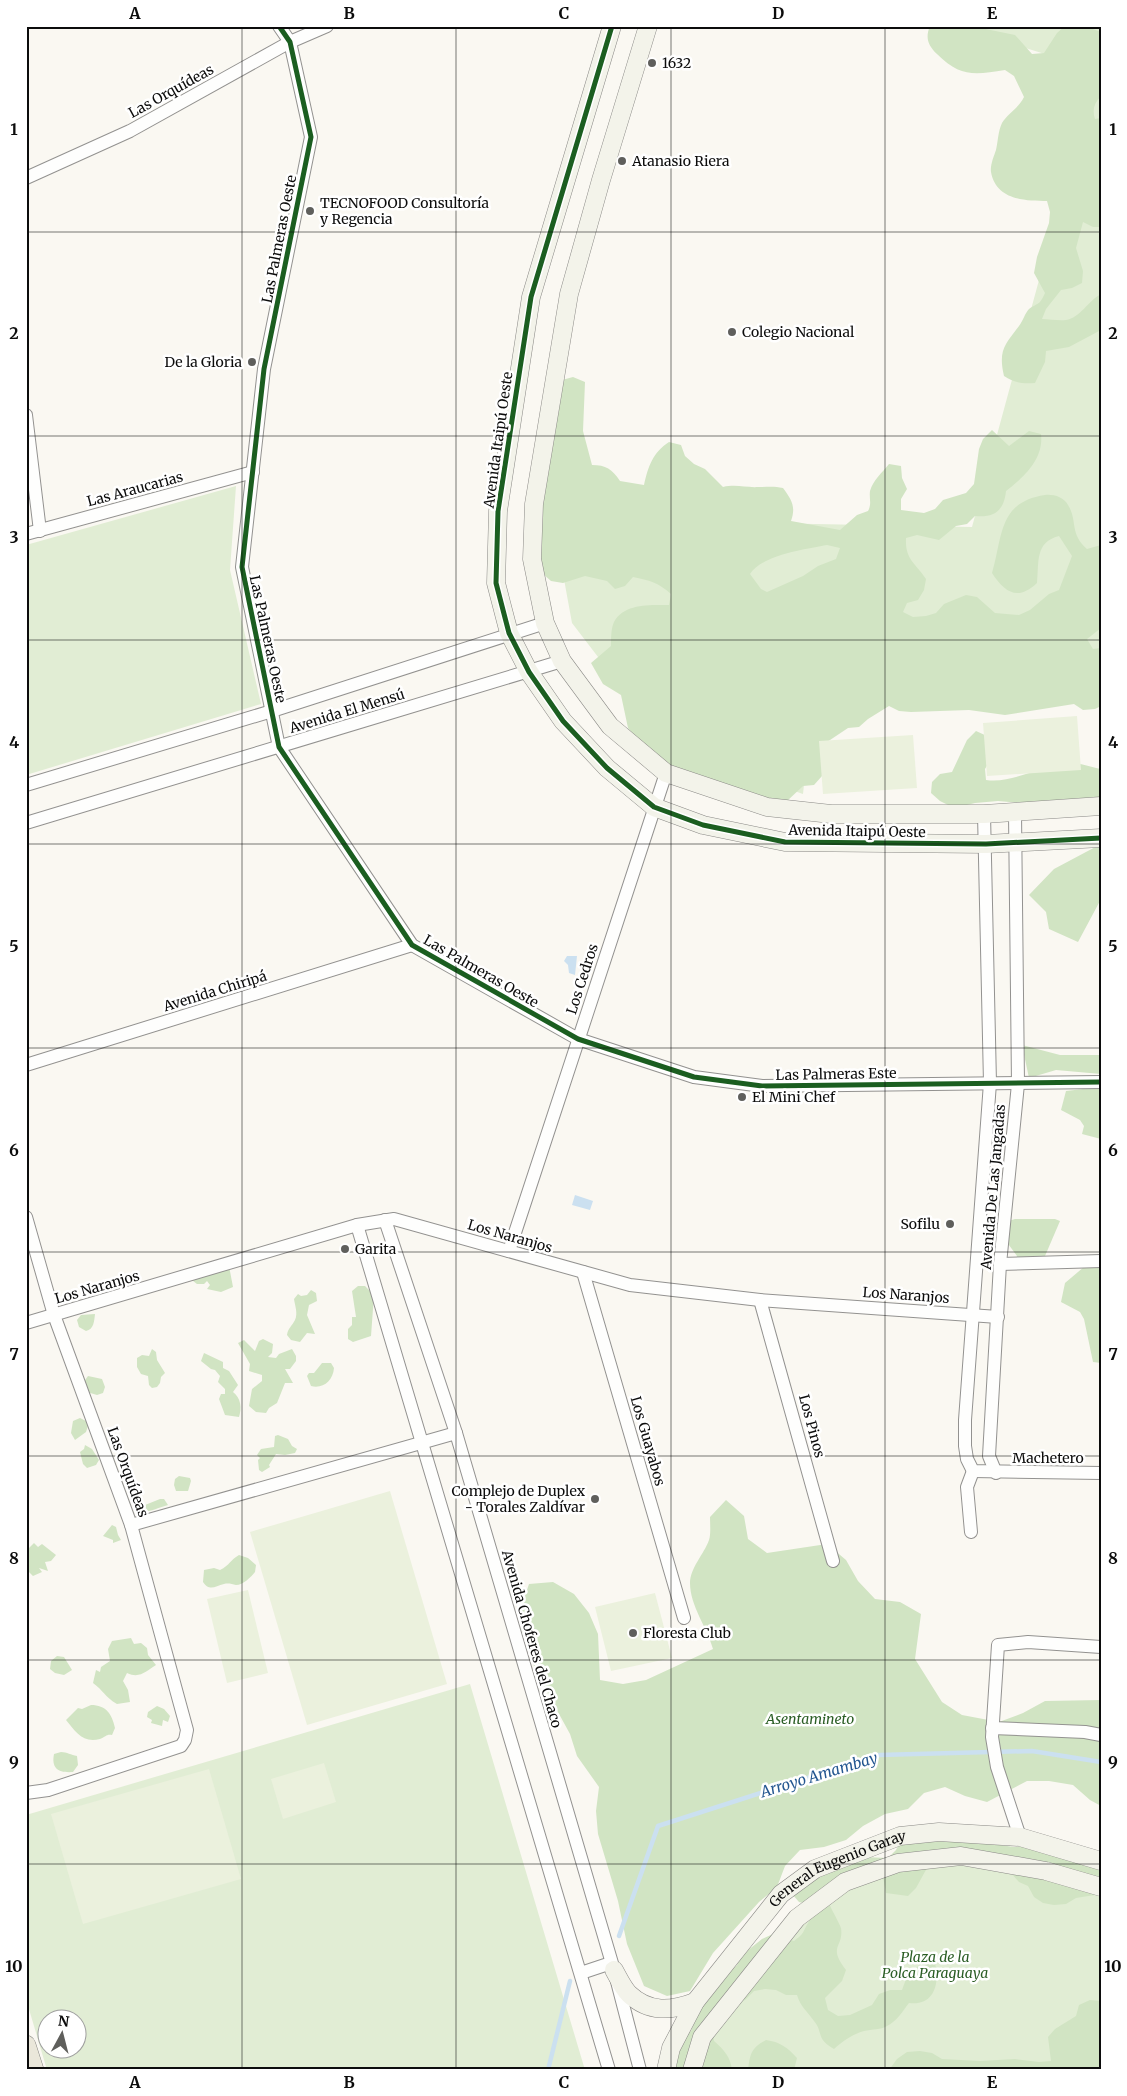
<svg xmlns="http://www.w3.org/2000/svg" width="1127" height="2096" viewBox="0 0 1127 2096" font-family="Merriweather,serif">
<rect width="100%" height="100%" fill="#faf8f2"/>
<g fill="#e1edd4" fill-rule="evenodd">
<path d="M955,26H1101V683L812,713L803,794L667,747L572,623L553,519L972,527L1096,70Z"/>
<path d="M236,486L230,570L261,704L26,775V545Z"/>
<path d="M470,1684L585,2070H47L26,1999V1815ZM48,2018H78V2048H48Z"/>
<path d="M919,1860L1054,1874L1101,1888V2070H698L700,2049L820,1901Z"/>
</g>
<g fill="#d1e4c3" fill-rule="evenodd">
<path d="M930,26H971L1015,35L1032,54L1044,53L1057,33L1065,26L1090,28L1101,32V96C1094,103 1092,110 1095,119L1101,118V227H1093L1083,222L1076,248L1083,271L1082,283L1072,288L1061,290L1046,309L1042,319C1049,319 1059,321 1066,320C1080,318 1088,301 1101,294V330L1069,347L1046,351L1045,362L1035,383C1023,384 1015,383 1004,376C998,350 1005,345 1019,326C1023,321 1025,313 1029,309C1039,302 1039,306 1045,293L1034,273L1037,257L1049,223L1050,212L1047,201C1025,201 996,200 991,172C990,165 994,156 996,150C998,142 998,131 1002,123C1008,113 1018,109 1024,97L1014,76L1005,70C974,75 960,77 937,54C928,45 925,38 930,26Z"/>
<path d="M573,377L585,382L583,431L592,465C606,465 612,469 620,481L644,485C648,467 653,452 669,442L681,445L685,456L694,464L705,469L723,487C737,484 746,488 759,487C768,487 774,486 783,488C792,500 796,507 791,521L840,530L857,515L868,511C872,504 869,499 870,491C873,480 882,473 889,464L901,466L902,478L907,489L901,499V510L924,513L935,509L943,500L966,493L974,484L979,449L983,439L992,430L1009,446L1029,431L1041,434C1044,459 1024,477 1006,491C1004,511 994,518 975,516L967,524L956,526L939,540L917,535L906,538C905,560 915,562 926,579L924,590L918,600L907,603L903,612L913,617L926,616L936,613L944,604L966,595L977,597L995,613L1019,615L1030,610L1049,594L1059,590L1072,556L1059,536C1035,542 1039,562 1037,583C1018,601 1005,593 992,573C1003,536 998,502 1045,495C1053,494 1064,497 1068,505C1078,521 1069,533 1087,549L1101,545V628L1087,639L1093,649L1101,648V706L1095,709L1083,710L1074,704L1005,715L969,710L911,712L899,711L889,706L868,719L859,727L848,728L827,742L822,776L814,785L803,786L786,802L777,806L668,776L628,728L621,695L603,684L591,663L611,646C611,639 611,628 614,622C624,603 651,605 669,605L671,594C659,583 649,580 633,577L625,586L615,589L607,581L585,576L563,583L551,581L542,573L535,485L562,380ZM827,545L840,548L836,559L818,566L803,576L767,592L761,589L750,574C762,555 806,549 827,545Z"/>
<path d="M976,731L987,736L991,759L985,769L986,780C1015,784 1041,764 1070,763C1080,763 1091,767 1101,769V801L1033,804L998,801L975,803L963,806H950L940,801L931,793L932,782L940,774L952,772L967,740Z"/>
<path d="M1101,844V899L1078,942L1049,929L1046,912L1029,895L1054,869Z"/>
<path d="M1022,1045L1060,1055H1101V1074L1056,1070L1029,1078Z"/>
<path d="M1083,1089H1101V1139L1082,1134L1084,1126L1080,1120L1061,1110L1066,1091Z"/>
<path d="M1015,1219H1055L1060,1221L1042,1263L1014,1264L1017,1256L1006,1241L1005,1222Z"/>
<path d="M1091,1261H1101V1363L1093,1362L1084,1319L1080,1312L1061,1302L1065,1283Z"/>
<path d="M229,1266L233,1287L221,1292L207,1289L210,1285L207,1281L204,1284H197L188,1277Z"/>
<path d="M358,1286H365L374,1295L371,1336L353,1342L348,1339V1329L352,1325V1317H356L352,1291Z"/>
<path d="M311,1290L316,1293L317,1301L309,1305L307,1315L315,1334L307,1333L300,1342L291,1340L287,1335C288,1328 292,1326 295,1320C298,1313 295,1306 294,1299L298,1294L301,1296L307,1295Z"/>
<path d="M95,1314C94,1322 94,1329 86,1331L79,1327L77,1320L81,1315Z"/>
<path d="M263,1339L273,1344L272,1353L268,1357L276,1358L279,1354L292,1349L296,1356V1361L290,1369H285L293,1383H285L277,1403L269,1408L266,1413L256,1412L249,1406L252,1389L262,1381V1375L249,1371L250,1364L238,1343L244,1340L255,1351L259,1341Z"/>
<path d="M152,1349L156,1352L157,1360L165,1373L161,1377L160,1383L157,1387L152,1388L149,1385L148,1376L141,1374L137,1367V1358L142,1355L149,1356Z"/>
<path d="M204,1353L223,1362V1368L229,1371L238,1385L233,1392C241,1398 242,1408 239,1417L225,1415L219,1399L221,1394H225V1389L218,1382L220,1376L215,1370L211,1369L201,1361Z"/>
<path d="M322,1363H331L334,1368C333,1381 323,1389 311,1386L307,1376L309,1373H314Z"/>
<path d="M88,1376L102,1379L105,1387L103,1393L97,1395L87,1392L83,1383Z"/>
<path d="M80,1418L86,1421L88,1426L86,1432L75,1440L71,1433L73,1421Z"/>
<path d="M278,1435L288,1439L292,1446L297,1449L295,1453L285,1455L276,1454L269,1465L270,1467L262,1472L259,1470L258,1460L260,1458L257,1455L261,1449L274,1447L275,1436Z"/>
<path d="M85,1445L92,1449L99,1460L96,1465L87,1468L83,1464L80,1452L84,1449Z"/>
<path d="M179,1476L190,1478L191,1481L188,1491H176L174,1485L175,1479Z"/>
<path d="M160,1499H164L168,1505C157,1508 145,1515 134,1510L139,1504L145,1505Z"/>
<path d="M726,1500L744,1516L748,1539L767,1553L827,1544L846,1560L858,1581L875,1599L900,1602L921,1614L915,1659L942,1702L962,1715L999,1722L1023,1713L1045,1701L1101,1700V1806L1090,1800L1073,1785L1049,1781H1027L987,1802L965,1796L945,1787L924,1793L908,1809L885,1814L863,1826L846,1840L824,1847L800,1850L785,1866L777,1887L759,1902L713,1953L690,1991L667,1996L644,1986L627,1944L618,1901L598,1834L596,1811L599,1787L577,1756L570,1734L536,1672L521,1628L522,1605L529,1584L553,1582L574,1594L589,1613L598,1634L600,1680L623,1684L646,1680L713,1649C707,1627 690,1606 690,1583C690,1568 704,1554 709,1540C711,1534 710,1524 710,1517Z"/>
<path d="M112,1525L116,1527L118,1535L121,1540L113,1543V1540L103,1536Z"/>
<path d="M34,1543L38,1547L42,1544L56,1555L51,1561L45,1562L48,1571L39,1568L42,1572L33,1576L26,1569V1551Z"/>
<path d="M239,1555L248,1558L256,1565L255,1572C251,1577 243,1585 236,1585C232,1584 228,1583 224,1584C215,1586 210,1592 203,1582L204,1570L214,1568L220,1570C230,1565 230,1560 239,1555Z"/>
<path d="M131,1638L134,1644L141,1643L147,1648L148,1655L156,1665C146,1671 140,1679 127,1673L123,1681L128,1690L130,1702L117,1704C105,1697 103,1690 93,1683L96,1670L100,1672L101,1667L110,1661L108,1649L112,1641Z"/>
<path d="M57,1656L64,1657L72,1670L64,1675L55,1673L50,1669L51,1661Z"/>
<path d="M91,1705C106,1705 112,1714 115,1728L112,1735C106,1734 106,1737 100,1739C83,1744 75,1731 66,1720L78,1708L82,1709Z"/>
<path d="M157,1706L164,1709L170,1716L168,1722L163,1720L162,1726L151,1723L152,1720L147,1717L148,1712Z"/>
<path d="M61,1752C67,1752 71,1755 77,1756L78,1765L73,1772C59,1773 51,1769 54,1754Z"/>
<path d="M901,1840H966L1014,1847L1028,1846L1101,1863V1894L1076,1898L1066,1904L1054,1905L1043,1903L1034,1897L1028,1886L1019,1882L1003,1864L970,1861L958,1866L948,1862L927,1868L916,1888L908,1896L886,1893L882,1871L811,1905L799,1902L792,1894L804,1871L863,1857L888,1858L896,1850Z"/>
<path d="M829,1903C831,1909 840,1924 841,1928C844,1948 827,1945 846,1970L842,1981L825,1998L828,2010L838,2016L850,2015L872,2005L879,1994L890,1990H902L906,1979L922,1962L935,1963C940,1984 934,2006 909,2003C902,2012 897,2021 887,2026C881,2030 872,2029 864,2031C853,2034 843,2041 834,2049C815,2038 824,2033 814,2021C807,2011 800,2006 797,1995H786L776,1990L765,1989L754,1991L745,2000L723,2008L712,2029L714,2041C724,2050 730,2056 732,2070H673L682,2039L691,2031L699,2010L720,1981L737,1965L742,1955L762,1939L773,1934L794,1941C805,1933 802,1933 808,1923C813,1914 821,1909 829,1903Z"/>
<path d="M1090,2000L1101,2001V2070H889L897,2059L907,2052L920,2051L932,2053L942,2059L980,2061L1015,2059L1039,2062L1051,2061L1048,2037L1055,2029L1076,2016L1079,2005Z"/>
<path d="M766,2040C780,2042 787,2047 797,2058L794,2070H748C750,2054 751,2048 766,2040Z"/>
</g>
<g fill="#ebf1dd">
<path d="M1077,716L1081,770L987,776L983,723Z"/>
<path d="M913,735L917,788L823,794L819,741Z"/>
<path d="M390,1491L447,1684L307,1725L250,1532Z"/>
<path d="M248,1590L268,1673L227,1683L207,1599Z"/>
<path d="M655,1593L672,1658L611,1671L595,1607Z"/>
<path d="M324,1763L336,1802L283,1819L271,1779Z"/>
<path d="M209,1769L241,1879L83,1924L51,1814Z"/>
</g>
<g fill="#cbe0f0">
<path d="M567,956H577L575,975L569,973L568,965L564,961Z"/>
<path d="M575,1195L593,1201L590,1210L572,1205Z"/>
</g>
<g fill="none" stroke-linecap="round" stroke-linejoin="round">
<g stroke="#cbe0f0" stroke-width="4.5">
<path d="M619,1936L658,1826L879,1755L1032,1751L1101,1762"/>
<path d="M548,2070L570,1981"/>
</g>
<g stroke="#939290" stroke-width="14">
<g id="street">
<path d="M279,26L290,42L311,137L264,369L242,567L279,747L412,945L578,1039L694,1077L762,1086L1101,1082"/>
<path d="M26,178L130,131L290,42L327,26"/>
<path d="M26,415L40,531"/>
<path d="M26,534L253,472"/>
<path d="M26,785L272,711L545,623"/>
<path d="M984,814L990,1083L965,1420V1446L967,1459L973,1471L1101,1473"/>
<path d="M26,823L562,661"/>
<path d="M26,1065L412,945"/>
<path d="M26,1217L54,1315L131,1525L187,1730L185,1740L181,1746L48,1790L26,1793"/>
<path d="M385,1220L456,1433L614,1970L640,2070"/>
<path d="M357,1225L609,2070"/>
<path d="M509,1251L666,773"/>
<path d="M1000,1264L1101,1261"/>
<path d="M583,1272L684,1618"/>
<path d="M760,1300L833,1561"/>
<path d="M26,1323L357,1225L394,1219L630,1285L760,1300L998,1317"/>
<path d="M996,1473L989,1456L1000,1264L1018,1084L1015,813"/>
<path d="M131,1525L456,1433"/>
<path d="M971,1532L967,1487L973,1471"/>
<path d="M992,1728L1085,1732L1101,1735"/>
<path d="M1020,1837L997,1767L992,1737L998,1645L1028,1642L1101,1647"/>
<path d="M581,1973L611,1963"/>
</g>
</g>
<g stroke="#8a8986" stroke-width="19">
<g id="secondary">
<path d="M612,26L531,297L498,511L496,583L509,633L529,672L563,721L607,768L654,807L703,825L785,842L986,844L1101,838"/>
<path d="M648,26L601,180L569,294L534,504L532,559L545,623L562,661L610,726L666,773L767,807L831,814H984L1101,806"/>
<path d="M614,1970C618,1977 623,1988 629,1994C649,2013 671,2011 695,2002"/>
<path id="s1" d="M666,2070L671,2048L695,2002L781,1894L815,1869L900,1836L939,1832L1020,1837L1101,1861"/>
<path d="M692,2070L702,2037L797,1918L845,1882L898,1863L961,1856L1046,1871L1101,1887"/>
</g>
</g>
<g stroke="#80807d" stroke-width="20">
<path id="primary" d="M26,2045L34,2070"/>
</g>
<use href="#street" stroke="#fefefd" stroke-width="12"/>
<use href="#secondary" stroke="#f3f3ea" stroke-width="18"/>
<use href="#primary" stroke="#eae7da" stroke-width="19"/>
<g stroke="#fff" stroke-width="8">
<g id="cycleway">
<path d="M279,26L290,42L311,137L264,369L242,567L279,747L412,945L578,1039L694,1077L762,1086L1101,1082"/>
<path d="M612,26L531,297L498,511L496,583L509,633L529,672L563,721L607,768L654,807L703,825L785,842L986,844L1101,838"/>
</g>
</g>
<use href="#cycleway" stroke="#1b5e20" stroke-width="5"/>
</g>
<path fill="none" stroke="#0c0c0c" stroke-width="1" stroke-opacity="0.55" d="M242,26V2070M456,26V2070M671,26V2070M885,26V2070M26,232H1101M26,436H1101M26,640H1101M26,844H1101M26,1048H1101M26,1252H1101M26,1456H1101M26,1660H1101M26,1864H1101"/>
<g fill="#5f5f5c" stroke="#fff" stroke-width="2">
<circle cx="652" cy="63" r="5"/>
<circle cx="622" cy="161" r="5"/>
<circle cx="310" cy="211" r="5"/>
<circle cx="732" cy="332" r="5"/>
<circle cx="252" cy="362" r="5"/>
<circle cx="742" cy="1097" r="5"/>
<circle cx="950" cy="1224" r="5"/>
<circle cx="345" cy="1249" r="5"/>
<circle cx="595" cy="1499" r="5"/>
<circle cx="633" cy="1633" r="5"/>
</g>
<g text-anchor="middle" stroke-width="5" stroke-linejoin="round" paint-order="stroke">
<g font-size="14" fill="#0c0c0c" stroke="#fff" text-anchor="start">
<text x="662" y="68">1632</text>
<text x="632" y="166">Atanasio Riera</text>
<text x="320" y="208">TECNOFOOD Consultoría<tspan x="320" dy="16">y Regencia</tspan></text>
<text x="742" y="337">Colegio Nacional</text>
<text x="242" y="367" text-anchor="end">De la Gloria</text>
<text x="752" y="1102">El Mini Chef</text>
<text x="940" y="1229" text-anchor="end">Sofilu</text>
<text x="355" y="1254">Garita</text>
<text x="585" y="1496" text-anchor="end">Complejo de Duplex<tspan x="585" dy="16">- Torales Zaldívar</tspan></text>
<text x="643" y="1638">Floresta Club</text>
</g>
<g font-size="14" fill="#0c0c0c" stroke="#fff">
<text transform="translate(171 91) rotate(-29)" y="5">Las Orquídeas</text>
<text transform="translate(279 239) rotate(-79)" y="5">Las Palmeras Oeste</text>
<text transform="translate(498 440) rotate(-82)" y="5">Avenida Itaipú Oeste</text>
<text transform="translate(135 489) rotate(-15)" y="5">Las Araucarias</text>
<text transform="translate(268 639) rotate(78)" y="5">Las Palmeras Oeste</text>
<text transform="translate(347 711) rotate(-17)" y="5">Avenida El Mensú</text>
<text transform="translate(857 831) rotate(1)" y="5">Avenida Itaipú Oeste</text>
<text transform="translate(481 971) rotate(30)" y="5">Las Palmeras Oeste</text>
<text transform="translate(582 979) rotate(-72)" y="5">Los Cedros</text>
<text transform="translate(215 991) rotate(-17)" y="5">Avenida Chiripá</text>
<text transform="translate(836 1074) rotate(-1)" y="5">Las Palmeras Este</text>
<text transform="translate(993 1187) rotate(-85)" y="5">Avenida De Las Jangadas</text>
<text transform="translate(510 1236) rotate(16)" y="5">Los Naranjos</text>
<text transform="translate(97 1287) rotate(-16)" y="5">Los Naranjos</text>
<text transform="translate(906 1295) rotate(4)" y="5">Los Naranjos</text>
<text transform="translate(812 1426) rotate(75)" y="5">Los Pinos</text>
<text transform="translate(648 1441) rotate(74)" y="5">Los Guayabos</text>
<text x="1048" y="1463">Machetero</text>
<text transform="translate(128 1472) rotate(70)" y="5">Las Orquídeas</text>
<text transform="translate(532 1639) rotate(74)" y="5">Avenida Choferes del Chaco</text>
<text dy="5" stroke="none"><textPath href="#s1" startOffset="275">General Eugenio Garay</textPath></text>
</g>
<g font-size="14" font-style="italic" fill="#2a5d24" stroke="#fff">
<text x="810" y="1724">Asentamineto</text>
<text x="935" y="1962">Plaza de la<tspan x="935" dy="16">Polca Paraguaya</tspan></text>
</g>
<g font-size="15" font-style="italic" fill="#235690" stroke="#fff">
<text transform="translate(819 1775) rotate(-17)" y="5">Arroyo Amambay</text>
</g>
</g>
<rect width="1127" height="2096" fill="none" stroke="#ffffff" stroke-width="55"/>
<g transform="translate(62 2034) rotate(7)"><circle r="24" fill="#ffffff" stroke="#9e9e9e"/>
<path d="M0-4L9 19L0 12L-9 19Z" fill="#5f5f5c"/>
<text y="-8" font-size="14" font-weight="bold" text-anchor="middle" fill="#0c0c0c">N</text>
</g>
<rect x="28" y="28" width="1072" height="2040" fill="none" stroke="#0c0c0c" stroke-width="2"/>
<g font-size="16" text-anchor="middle" font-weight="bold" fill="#0c0c0c">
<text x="135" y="19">A</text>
<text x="349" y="19">B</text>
<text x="564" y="19">C</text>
<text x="778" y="19">D</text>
<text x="992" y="19">E</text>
<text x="14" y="135">1</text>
<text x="1113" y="135">1</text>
<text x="14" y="339">2</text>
<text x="1113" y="339">2</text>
<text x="14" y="543">3</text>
<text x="1113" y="543">3</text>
<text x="14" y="748">4</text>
<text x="1113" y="748">4</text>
<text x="14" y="952">5</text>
<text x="1113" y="952">5</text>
<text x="14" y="1156">6</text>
<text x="1113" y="1156">6</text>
<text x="14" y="1360">7</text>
<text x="1113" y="1360">7</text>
<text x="14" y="1564">8</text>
<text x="1113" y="1564">8</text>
<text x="14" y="1768">9</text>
<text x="1113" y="1768">9</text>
<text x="14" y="1972">10</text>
<text x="1113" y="1972">10</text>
<text x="135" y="2088">A</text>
<text x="349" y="2088">B</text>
<text x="564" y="2088">C</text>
<text x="778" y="2088">D</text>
<text x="992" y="2088">E</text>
</g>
</svg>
